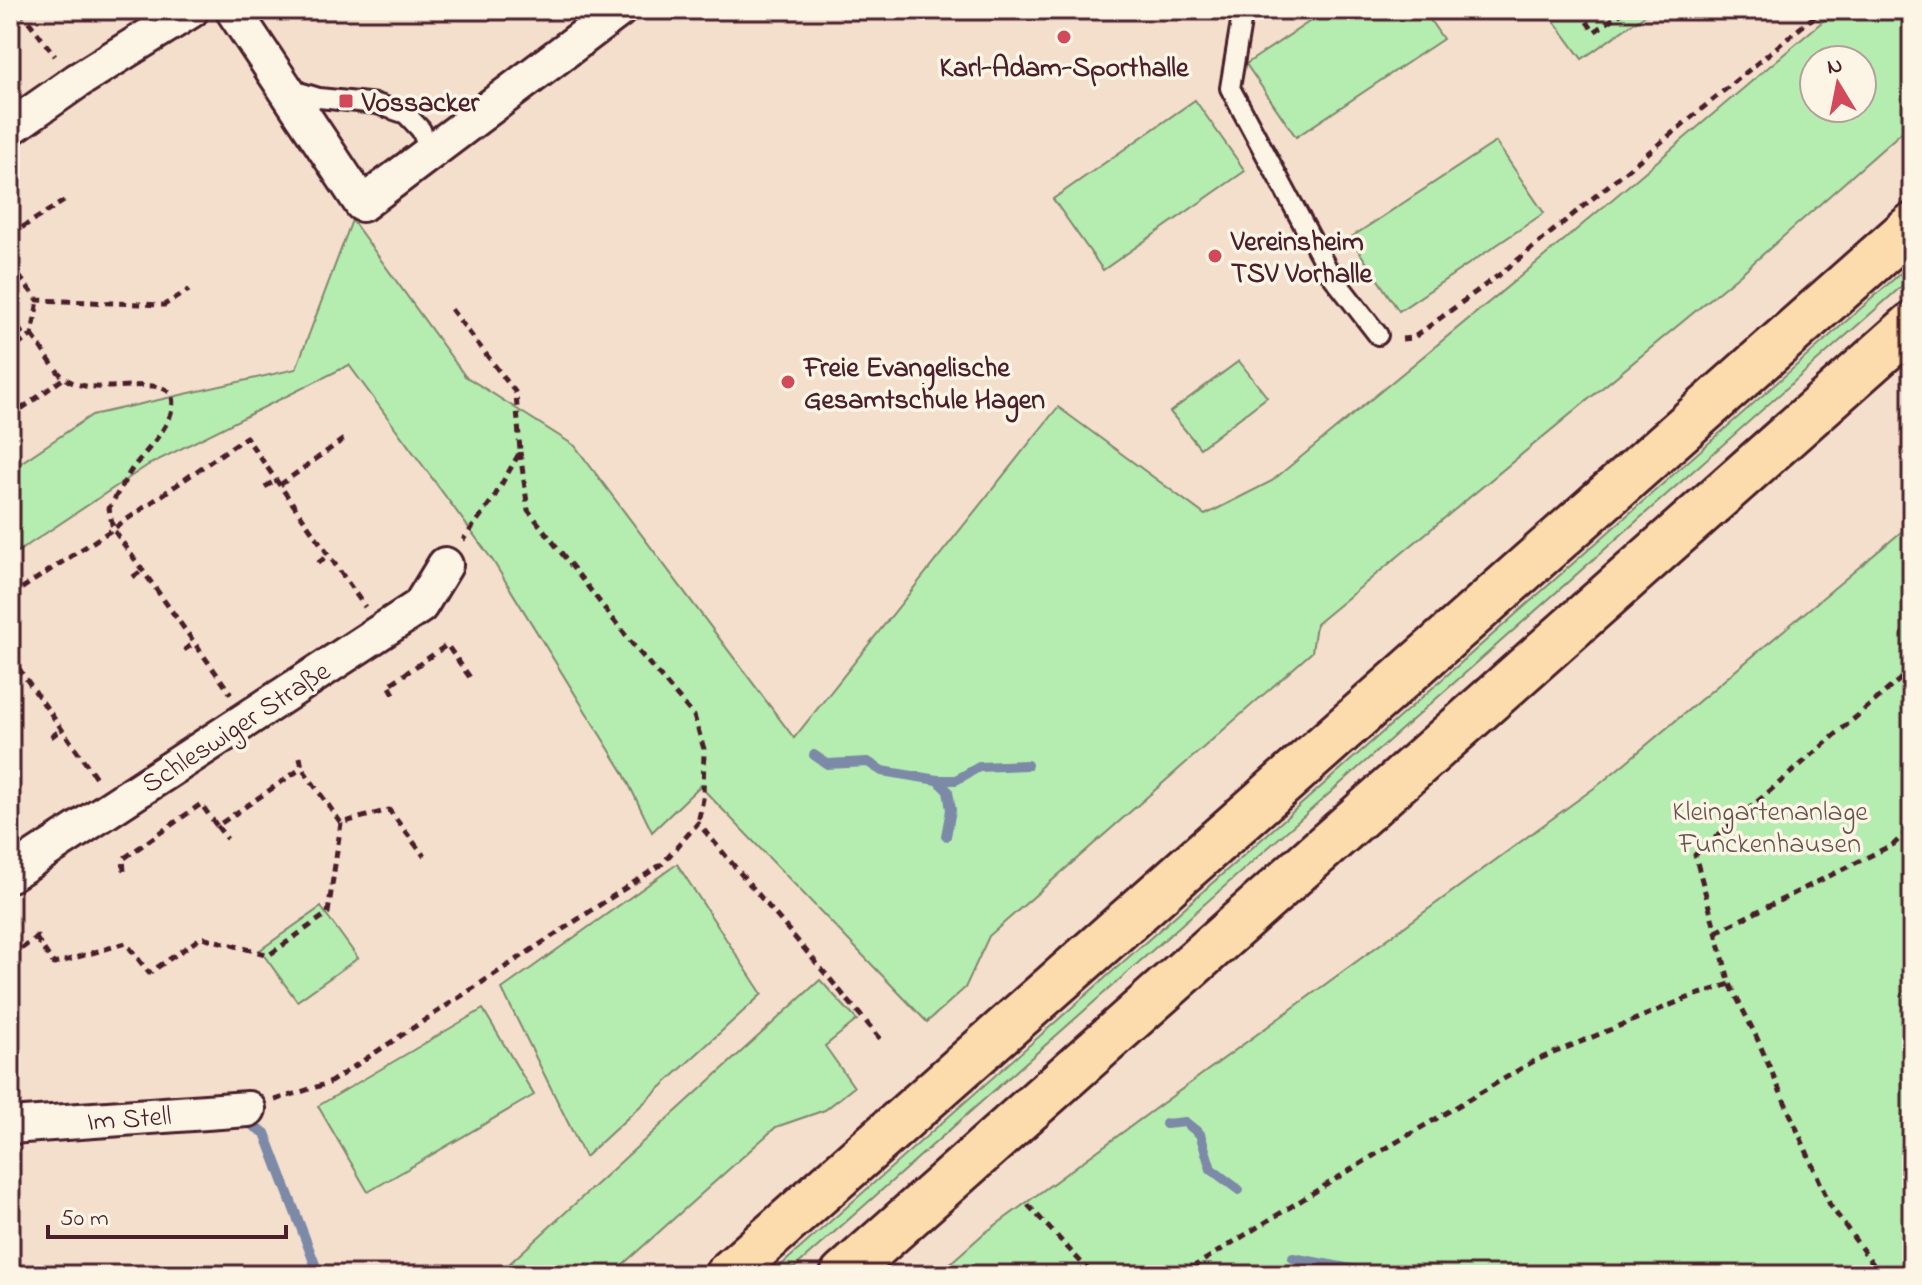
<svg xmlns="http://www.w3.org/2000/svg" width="1922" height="1285" viewBox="0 0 1922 1285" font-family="'Indie Flower',sans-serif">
<rect width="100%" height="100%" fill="#f4dfcd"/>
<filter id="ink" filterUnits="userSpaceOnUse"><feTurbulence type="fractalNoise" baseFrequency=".0125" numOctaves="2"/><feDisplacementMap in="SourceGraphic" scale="16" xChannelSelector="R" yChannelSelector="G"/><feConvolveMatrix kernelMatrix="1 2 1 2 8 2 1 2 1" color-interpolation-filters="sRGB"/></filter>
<g filter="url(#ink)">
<g fill="#b5edb0" stroke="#80866e" stroke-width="2" fill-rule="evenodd">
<path d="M1327,10H1423L1443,39L1296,137L1246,64Z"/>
<path d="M1546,10H1652L1582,59Z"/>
<path d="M1836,10H1912V123L1744,271L1316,624L1312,652L989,936L965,988L927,1022L700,786L652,832L623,772L493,561L349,365L148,465L10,557V470L92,415L296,369L352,220L465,376L575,446L794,738L1058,407L1205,515L1272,481L1563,241ZM1814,60H1862V108H1814Z"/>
<path d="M1195,100L1245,171L1103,270L1053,199Z"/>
<path d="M1496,142L1544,213L1399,311L1350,238Z"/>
<path d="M1912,263V277L786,1275H770Z"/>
<path d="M1239,361L1267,397L1200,448L1170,412Z"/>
<path d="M1912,523V1275H937L982,1235L1601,783Z"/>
<path d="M677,864L762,994L585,1157L502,989Z"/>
<path d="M321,907L358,958L297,1001L260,950Z"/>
<path d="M820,980L857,1020L825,1046L854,1087L825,1110L776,1127L611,1275H497Z"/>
<path d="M483,1009L534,1095L368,1192L318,1106Z"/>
</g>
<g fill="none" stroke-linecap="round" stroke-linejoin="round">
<g stroke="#7b89a7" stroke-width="10">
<path d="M814,755L827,764L868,762L882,771L937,780L948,791L951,810L946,836"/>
<path d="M937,780H956L979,767L1027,765"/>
<path d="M250,1124L265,1133L319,1275"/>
<path d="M1166,1124L1185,1122L1200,1134L1211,1169L1239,1190"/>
<path d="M1293,1258L1383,1275"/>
</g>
<g stroke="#4a1f2b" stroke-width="24">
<g id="service">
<path d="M1243,10L1230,88L1329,272L1378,335"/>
<path d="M286,88L319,98L377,104L406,114L421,130L430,153"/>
</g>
</g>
<g stroke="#4a1f2b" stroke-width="40">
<g id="minor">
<path d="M233,10L362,204L619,10"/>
<path d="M10,128L77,81L191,10"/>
<path d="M10,874L420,606L445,565"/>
<path d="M10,1126L248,1109"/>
</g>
</g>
<g stroke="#4a1f2b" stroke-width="50">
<g id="motorway">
<path d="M727,1275L1912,226"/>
<path d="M843,1275L1912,325"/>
</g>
</g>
<g stroke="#4a1f2b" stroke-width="5" stroke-dasharray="8 6" stroke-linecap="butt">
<path d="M20,10L55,56"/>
<path d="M1579,10L1594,32L1626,10"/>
<path d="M10,235L67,199"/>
<path d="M10,265L38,300L164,305L189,290"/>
<path d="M451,309L516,393L520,452L493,499L463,540"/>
<path d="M10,316L26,339"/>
<path d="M32,335C42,348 51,365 62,376C89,401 154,373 171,394C181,418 145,451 132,469C124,481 117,495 109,508L113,529L231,694"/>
<path d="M1402,339L1413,338L1503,272L1822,10"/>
<path d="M17,346L32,335L38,300"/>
<path d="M10,417L64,378"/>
<path d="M520,452L528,510L634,646L694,716L704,749L703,799L698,823"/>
<path d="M280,485L348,436"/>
<path d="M265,487L276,480"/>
<path d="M318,563L329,555"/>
<path d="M133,577L143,570"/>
<path d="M10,596L113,529L246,437L365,607"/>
<path d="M184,650L195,643"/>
<path d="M10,656L97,779"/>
<path d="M1912,669L1695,855L1730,984L1756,1036L1830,1205L1875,1267H1903L1912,1264"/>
<path d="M394,694L389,685L447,645L471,679"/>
<path d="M51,737L62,729"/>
<path d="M300,757L302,768L341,823L389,810L424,856"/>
<path d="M217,826L227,839"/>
<path d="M124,871L123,859L201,804L217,826L302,768"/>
<path d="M1716,932L1894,844L1912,827"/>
<path d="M36,938L54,964L126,943L149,973L202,937L269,955L328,913L341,823"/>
<path d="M10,957L36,938L40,929"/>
<path d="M275,1100L329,1083L662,864L698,823L884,1043"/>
<path d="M1028,1205L1093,1275"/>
<path d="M1180,1275L1373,1156L1534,1061L1685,999L1730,984"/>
</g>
<use href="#service" stroke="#fcf5e5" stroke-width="18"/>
<use href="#minor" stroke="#fcf5e5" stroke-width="34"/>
<use href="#motorway" stroke="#fcdcac" stroke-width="44"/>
</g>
</g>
<g fill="#d1495b" stroke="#fcf5e5" stroke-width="3">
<circle cx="1064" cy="37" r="8"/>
<rect x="338" y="93" width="16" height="16" rx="4"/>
<circle cx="1215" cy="256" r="8"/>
<circle cx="788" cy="382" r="8"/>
</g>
<g text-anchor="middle" stroke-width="7" stroke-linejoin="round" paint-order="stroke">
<g font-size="28" font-weight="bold" fill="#4a1f2b" stroke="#fcf5e5" text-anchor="start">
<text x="1064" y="76" text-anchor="middle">Karl-Adam-Sporthalle</text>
<text x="362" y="111">Vossacker</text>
<text x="1231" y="250">Vereinsheim<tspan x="1231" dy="32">TSV Vorhalle</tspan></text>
<text x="804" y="376">Freie Evangelische<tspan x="804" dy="32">Gesamtschule Hagen</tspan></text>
</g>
<g font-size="28" fill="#4a1f2b" stroke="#fcf5e5">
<text transform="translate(235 726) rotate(-33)" y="10">Schleswiger Straße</text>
<text transform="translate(129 1117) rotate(-4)" y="10">Im Stell</text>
</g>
<g font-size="28" fill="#65524c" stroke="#fcf5e5">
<text x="1770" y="820">Kleingartenanlage<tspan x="1770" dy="32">Funckenhausen</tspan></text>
</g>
</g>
<rect width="1922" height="1285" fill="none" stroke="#fcf5e5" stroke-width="40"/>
<rect x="20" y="20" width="1882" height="1245" fill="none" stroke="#4a1f2b" stroke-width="3" filter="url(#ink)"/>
<g transform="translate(1838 84) rotate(350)"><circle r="38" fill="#fcf5e5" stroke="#b59f9b" stroke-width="2"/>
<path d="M0-6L14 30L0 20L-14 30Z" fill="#d1495b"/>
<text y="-12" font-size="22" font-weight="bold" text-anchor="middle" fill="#4a1f2b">N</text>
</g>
<path d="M48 1225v12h238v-12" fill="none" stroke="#4a1f2b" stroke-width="4"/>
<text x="60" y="1225" font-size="24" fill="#4a1f2b" stroke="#fcf5e5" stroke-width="6" paint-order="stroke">50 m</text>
</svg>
